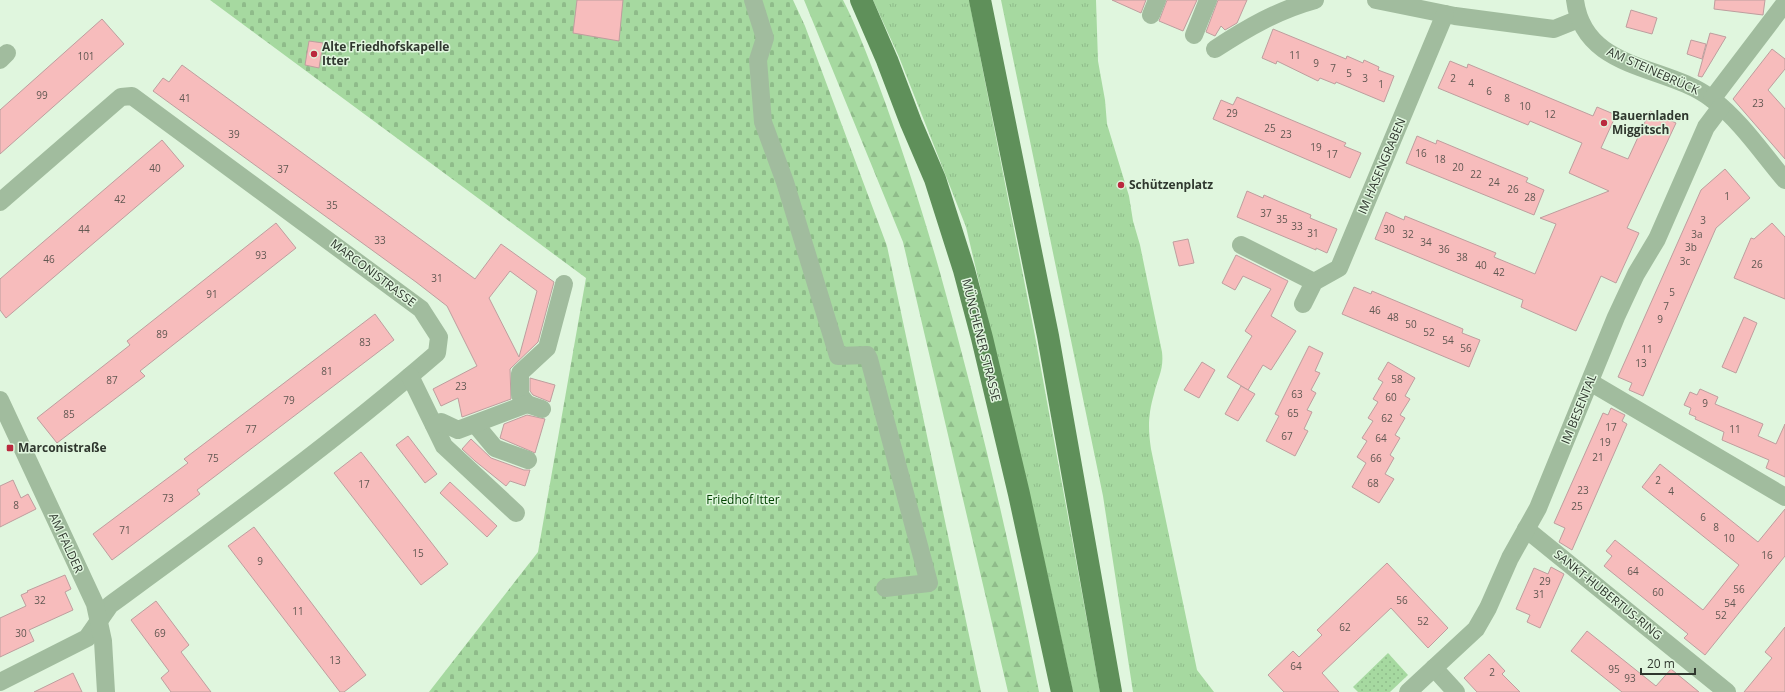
<svg xmlns="http://www.w3.org/2000/svg" width="1785" height="692" viewBox="0 0 1785 692" font-family="'Open Sans',sans-serif">
<defs>
<pattern id="grass-tufts" width="24" height="20" patternUnits="userSpaceOnUse"><rect width="24" height="20" fill="#a6d9a0"/><path d="M3 7l-1-3M5 7V3M7 7l1-3M15 17l-1-3M17 17v-4M19 17l1-3" fill="none" stroke="#8fbb8a"/></pattern>
<pattern id="forest-firs" width="22" height="20" patternUnits="userSpaceOnUse"><rect width="22" height="20" fill="#a6d9a0"/><path d="M5 1l3.5 6h-7zM16 11l3.5 6h-7z" fill="#8fbb8a"/></pattern>
<pattern id="cemetery-stones" width="16" height="16" patternUnits="userSpaceOnUse"><rect width="16" height="16" fill="#a6d9a0"/><path d="M2 7V4a2 2 0 0 1 4 0v3zM10 15v-3a2 2 0 0 1 4 0v3z" fill="#8fbb8a"/></pattern>
<pattern id="park-dots" width="8" height="8" patternUnits="userSpaceOnUse"><rect width="8" height="8" fill="#a6d9a0"/><path d="M2 2h.1M6 6h.1" fill="none" stroke="#8fbb8a" stroke-width="1.8" stroke-linecap="round"/></pattern>
</defs>
<rect width="100%" height="100%" fill="#e0f6de"/>
<g fill="url(#grass-tufts)">
<path d="M873,0H969L1035,336L1100,692H1073L1035,519L966,227L899,57Z"/>
<path d="M1001,0H1096L1098,61L1105,100L1107,124L1129,196L1133,221L1140,245L1162,352C1164,370 1158,377 1154,394C1148,415 1148,428 1151,449L1197,670L1214,692H1133L1103,496Z"/>
</g>
<path fill="url(#forest-firs)" d="M804,0H843C857,27 867,55 878,83C901,145 921,206 939,269C978,408 1012,551 1039,692H1008L903,242Z"/>
<path fill="url(#cemetery-stones)" d="M210,0H793L805,26L887,246L981,692H429L538,552L586,278Z"/>
<path fill="url(#park-dots)" d="M1388,653L1408,675L1390,692H1358L1353,687Z"/>
<g fill="#f7bcbc" stroke="#be9e9e" fill-rule="evenodd">
<path d="M577,0H623L619,41L573,33Z"/>
<path d="M1112,0H1146L1141,13Z"/>
<path d="M1167,0H1197L1183,31L1159,21Z"/>
<path d="M1218,0H1247L1237,23L1225,30L1221,26L1215,36L1206,32Z"/>
<path d="M1715,0H1765L1763,15L1714,9Z"/>
<path d="M1631,10L1657,18L1652,34L1626,27Z"/>
<path d="M102,19L124,44L0,154V110Z"/>
<path d="M1273,29L1346,59L1347,56L1363,63L1364,60L1379,67L1378,70L1394,76L1384,102L1336,82L1335,84L1320,78L1318,81L1277,61L1276,64L1262,58Z"/>
<path d="M1710,33L1726,37L1702,77L1698,76Z"/>
<path d="M1691,40L1706,44L1702,59L1687,54Z"/>
<path d="M309,41L323,43L319,68L305,65Z"/>
<path d="M1772,49L1785,59V69L1768,90L1785,109V159L1733,99Z"/>
<path d="M1450,61L1467,68L1468,64L1593,116L1597,107L1616,115L1601,148L1628,159L1650,111L1676,123L1627,228L1639,233L1616,283L1601,276L1576,331L1521,307L1523,300L1375,239L1386,212L1404,220L1405,216L1496,253L1494,257L1535,274L1556,224L1540,218L1609,191L1569,173L1582,143L1530,121L1528,125L1438,88Z"/>
<path d="M182,65L475,279L501,244L554,282L538,342L510,369L511,399L462,417L458,398L441,406L433,389L477,366L447,306L416,282L153,91L163,78L169,82ZM510,271L537,291L519,357L489,298Z"/>
<path d="M1237,97L1346,143L1344,146L1361,153L1350,178L1213,119L1221,100L1233,105Z"/>
<path d="M1417,136L1436,144L1437,140L1528,178L1526,182L1544,190L1534,215L1406,163Z"/>
<path d="M162,140L184,166L6,318L0,310V279Z"/>
<path d="M1725,169L1750,198L1716,228L1643,396L1629,390L1632,383L1618,377L1701,190Z"/>
<path d="M1247,191L1263,198L1264,195L1280,202L1311,215L1310,218L1337,229L1327,253L1316,248V250L1237,217Z"/>
<path d="M276,223L296,248L140,371L145,376L57,443L37,418L130,345L127,341Z"/>
<path d="M1772,223L1785,237V299L1734,278L1751,238L1754,239Z"/>
<path d="M1188,239L1194,263L1179,266L1173,242Z"/>
<path d="M1236,255L1288,281L1271,316L1296,331L1271,370L1263,365L1248,390L1227,377L1252,336L1245,331L1271,289L1243,276L1235,290L1222,283Z"/>
<path d="M1354,287L1371,294L1372,291L1463,329L1462,333L1480,340L1469,367L1342,314Z"/>
<path d="M375,314L394,340L197,490L200,494L112,560L93,534L188,463L184,459Z"/>
<path d="M1744,317L1757,323L1736,373L1722,367Z"/>
<path d="M1309,346L1323,353L1315,371L1320,373L1311,390L1316,393L1307,410L1312,412L1304,429L1308,431L1295,456L1266,441L1279,416L1275,414Z"/>
<path d="M1202,362L1215,370L1199,398L1184,390Z"/>
<path d="M1388,362L1415,378L1405,396L1410,399L1400,415L1405,418L1395,435L1400,438L1390,455L1394,458L1385,474L1394,479L1379,503L1352,487L1366,463L1357,457L1367,441L1362,438L1373,421L1368,418L1378,402L1373,399L1383,382L1378,379Z"/>
<path d="M530,378L555,385L550,402L533,395L530,391Z"/>
<path d="M1241,386L1255,394L1238,421L1225,414Z"/>
<path d="M1700,389L1718,397L1715,404L1763,424L1758,436L1776,444L1785,424V477L1766,468L1769,460L1722,440L1724,432L1695,419L1696,417L1689,414L1691,408L1684,405L1690,392L1697,395Z"/>
<path d="M1611,408L1625,415L1622,421L1627,424L1572,550L1559,542L1565,528L1554,523L1603,413L1608,415Z"/>
<path d="M527,415L545,419L535,453L500,438L504,424Z"/>
<path d="M408,436L437,474L425,483L396,445Z"/>
<path d="M471,439L491,458L524,470H530L525,486L510,481L506,486L475,461L462,449Z"/>
<path d="M361,452L448,564L421,585L334,473Z"/>
<path d="M1660,464L1758,542L1785,509V556L1705,655L1684,638L1688,634L1604,566L1612,556L1606,551L1615,540L1703,610L1739,565L1642,487Z"/>
<path d="M13,480L21,498L28,494L36,509L0,527V486Z"/>
<path d="M450,482L497,526L487,537L440,493Z"/>
<path d="M254,527L366,675L344,692H340L228,546Z"/>
<path d="M1387,563L1448,628L1428,648L1391,608L1322,673L1339,692H1284L1268,675L1293,651L1299,657L1322,635L1317,630Z"/>
<path d="M1551,567L1564,574L1540,628L1527,622L1530,615L1516,609L1534,568L1548,574Z"/>
<path d="M65,575L71,589L65,592L73,610L29,630L34,641L0,657V618L26,606L21,595L28,592L27,591Z"/>
<path d="M156,601L189,645L181,652L211,692H171L161,678L169,671L131,620Z"/>
<path d="M1785,627V692H1744L1772,658L1765,652Z"/>
<path d="M1587,631L1656,686L1671,669L1699,692H1622L1571,651Z"/>
<path d="M1489,654L1505,671L1502,674L1520,692H1477L1464,678Z"/>
<path d="M73,673L82,692H34Z"/>
</g>
<g fill="none" stroke-linecap="round" stroke-linejoin="round">
<g stroke="#a1bc9e" stroke-width="18">
<path d="M753,0L765,38L758,60L763,122L785,182L838,356L867,355L869,359L929,583L885,588"/>
<path d="M1376,0L1455,16L1554,29L1579,19"/>
<path d="M1575,0C1584,72 1667,64 1712,99C1741,121 1762,153 1785,180"/>
<path d="M1151,15L1157,0"/>
<path d="M1194,35L1208,0"/>
<path d="M1215,49C1247,28 1278,10 1315,0"/>
<path d="M0,60L7,53"/>
<path d="M1712,99L1785,3"/>
<path d="M0,202L121,97L132,96L421,309L439,337L437,353C333,443 221,524 110,605L87,638L0,682"/>
<path d="M1241,245L1314,282"/>
<path d="M1303,304L1314,282L1339,268L1445,14"/>
<path d="M410,376L444,446L516,513"/>
<path d="M1590,382L1785,497"/>
<path d="M0,400L95,604L103,641L106,692"/>
<path d="M527,404L520,395V373L547,348L564,284"/>
<path d="M475,424L495,448L528,460"/>
<path d="M434,425L441,422L458,430L527,404L542,409"/>
<path d="M1526,529L1727,692"/>
<path d="M1434,668L1456,692"/>
<path d="M1408,692L1476,629L1488,608L1510,558L1538,508L1616,317L1636,274L1657,239L1706,127L1721,107"/>
</g>
<g stroke="#5f905a" stroke-width="22">
<path d="M861,0L887,60L911,123L935,179L964,270L982,338L1019,494L1062,692"/>
<path d="M980,0L1048,336L1111,692"/>
</g>
</g>
<g fill="#ba293e" stroke="#e0f6de" stroke-width="1.5">
<circle cx="314" cy="54" r="4"/>
<circle cx="1604" cy="123" r="4"/>
<circle cx="1121" cy="185" r="4"/>
<rect x="6" y="444" width="8" height="8" rx="2"/>
</g>
<g text-anchor="middle" stroke-width="3" stroke-linejoin="round" paint-order="stroke">
<g font-size="10" fill="#615852">
<text x="1295" y="59">11</text>
<text x="86" y="60">101</text>
<text x="1316" y="67">9</text>
<text x="1333" y="72">7</text>
<text x="1349" y="77">5</text>
<text x="1365" y="82">3</text>
<text x="1453" y="82">2</text>
<text x="1471" y="87">4</text>
<text x="1381" y="88">1</text>
<text x="1489" y="95">6</text>
<text x="42" y="99">99</text>
<text x="185" y="102">41</text>
<text x="1507" y="102">8</text>
<text x="1758" y="107">23</text>
<text x="1525" y="110">10</text>
<text x="1232" y="117">29</text>
<text x="1550" y="118">12</text>
<text x="1270" y="132">25</text>
<text x="234" y="138">39</text>
<text x="1286" y="138">23</text>
<text x="1316" y="151">19</text>
<text x="1421" y="157">16</text>
<text x="1332" y="158">17</text>
<text x="1440" y="163">18</text>
<text x="1458" y="171">20</text>
<text x="155" y="172">40</text>
<text x="283" y="173">37</text>
<text x="1476" y="178">22</text>
<text x="1494" y="186">24</text>
<text x="1513" y="193">26</text>
<text x="1727" y="200">1</text>
<text x="1530" y="201">28</text>
<text x="120" y="203">42</text>
<text x="332" y="209">35</text>
<text x="1266" y="217">37</text>
<text x="1282" y="223">35</text>
<text x="1703" y="224">3</text>
<text x="1297" y="230">33</text>
<text x="84" y="233">44</text>
<text x="1389" y="233">30</text>
<text x="1313" y="237">31</text>
<text x="1408" y="238">32</text>
<text x="1697" y="238">3a</text>
<text x="380" y="244">33</text>
<text x="1426" y="246">34</text>
<text x="1691" y="251">3b</text>
<text x="1444" y="253">36</text>
<text x="261" y="259">93</text>
<text x="1462" y="261">38</text>
<text x="49" y="263">46</text>
<text x="1685" y="265">3c</text>
<text x="1757" y="268">26</text>
<text x="1481" y="269">40</text>
<text x="1499" y="276">42</text>
<text x="437" y="282">31</text>
<text x="1672" y="296">5</text>
<text x="212" y="298">91</text>
<text x="1666" y="310">7</text>
<text x="1375" y="314">46</text>
<text x="1393" y="321">48</text>
<text x="1660" y="323">9</text>
<text x="1411" y="328">50</text>
<text x="1429" y="336">52</text>
<text x="162" y="338">89</text>
<text x="1448" y="344">54</text>
<text x="365" y="346">83</text>
<text x="1466" y="352">56</text>
<text x="1647" y="353">11</text>
<text x="1641" y="367">13</text>
<text x="327" y="375">81</text>
<text x="1397" y="383">58</text>
<text x="112" y="384">87</text>
<text x="461" y="390">23</text>
<text x="1297" y="398">63</text>
<text x="1391" y="401">60</text>
<text x="289" y="404">79</text>
<text x="1705" y="407">9</text>
<text x="1293" y="417">65</text>
<text x="69" y="418">85</text>
<text x="1387" y="422">62</text>
<text x="1611" y="431">17</text>
<text x="251" y="433">77</text>
<text x="1735" y="433">11</text>
<text x="1287" y="440">67</text>
<text x="1381" y="442">64</text>
<text x="1605" y="446">19</text>
<text x="1598" y="461">21</text>
<text x="213" y="462">75</text>
<text x="1376" y="462">66</text>
<text x="1658" y="484">2</text>
<text x="1373" y="487">68</text>
<text x="364" y="488">17</text>
<text x="1583" y="494">23</text>
<text x="1671" y="495">4</text>
<text x="168" y="502">73</text>
<text x="16" y="509">8</text>
<text x="1577" y="510">25</text>
<text x="1703" y="521">6</text>
<text x="1716" y="531">8</text>
<text x="125" y="534">71</text>
<text x="1729" y="542">10</text>
<text x="418" y="557">15</text>
<text x="1767" y="559">16</text>
<text x="260" y="565">9</text>
<text x="1633" y="575">64</text>
<text x="1545" y="585">29</text>
<text x="1739" y="593">56</text>
<text x="1658" y="596">60</text>
<text x="1539" y="598">31</text>
<text x="40" y="604">32</text>
<text x="1402" y="604">56</text>
<text x="1730" y="607">54</text>
<text x="298" y="615">11</text>
<text x="1721" y="619">52</text>
<text x="1423" y="625">52</text>
<text x="1345" y="631">62</text>
<text x="21" y="637">30</text>
<text x="160" y="637">69</text>
<text x="335" y="664">13</text>
<text x="1296" y="670">64</text>
<text x="1614" y="673">95</text>
<text x="1492" y="676">2</text>
<text x="1630" y="682">93</text>
</g>
<g font-size="12" font-weight="bold" fill="#2f372e" stroke="#e0f6de" text-anchor="start">
<text x="322" y="51">Alte Friedhofskapelle<tspan x="322" dy="14">Itter</tspan></text>
<text x="1612" y="120">Bauernladen<tspan x="1612" dy="14">Miggitsch</tspan></text>
<text x="1129" y="189">Schützenplatz</text>
<text x="18" y="452">Marconistraße</text>
</g>
<g font-size="12" fill="#2f372e" stroke="#e0f6de">
<text transform="translate(1653 71) rotate(24)" y="4">AM STEINEBRÜCK</text>
<text transform="translate(1382 166) rotate(-67)" y="4">IM HASENGRABEN</text>
<text transform="translate(373 273) rotate(37)" y="4">MARCONISTRASSE</text>
<text transform="translate(981 340) rotate(76)" y="4">MÜNCHENER STRASSE</text>
<text transform="translate(1579 409) rotate(-68)" y="4">IM BESENTAL</text>
<text transform="translate(66 543) rotate(65)" y="4">AM FALDER</text>
<text transform="translate(1608 595) rotate(39)" y="4">SANKT-HUBERTUS-RING</text>
</g>
<g font-size="12" fill="#004300" stroke="#e0f6de">
<text x="743" y="504">Friedhof Itter</text>
</g>
</g>
<path d="M1641 668v6h54v-6" fill="none" stroke="#2f372e" stroke-width="2"/>
<text x="1647" y="668" font-size="12" fill="#2f372e" stroke="#e0f6de" stroke-width="3" paint-order="stroke">20 m</text>
</svg>
